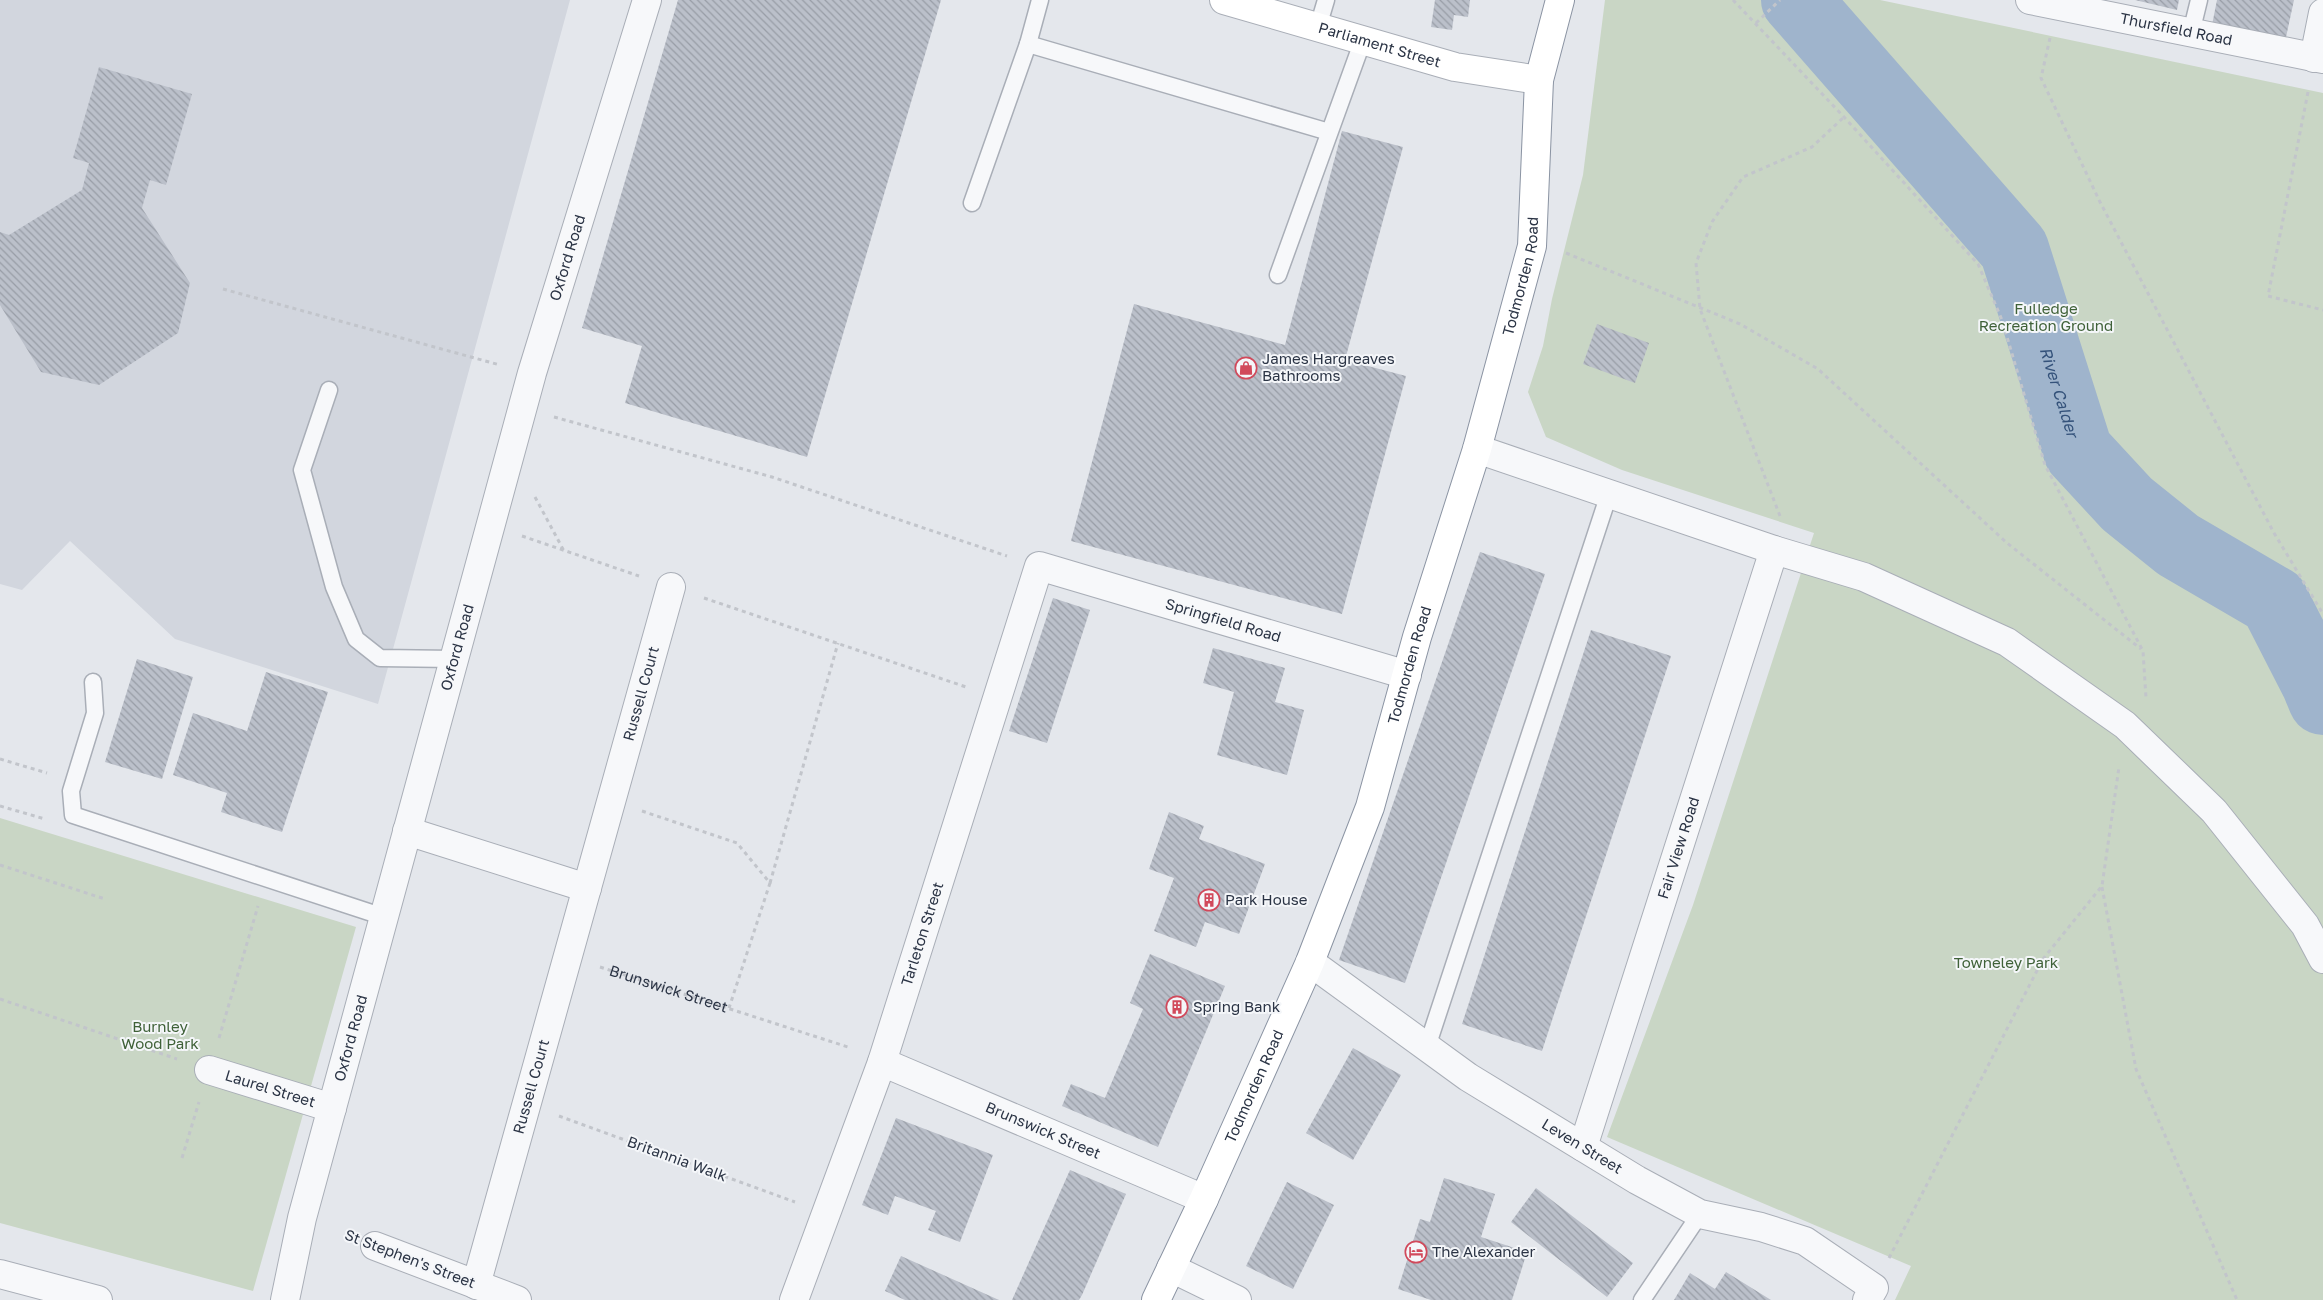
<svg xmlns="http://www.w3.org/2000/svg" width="2323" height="1300" viewBox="0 0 2323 1300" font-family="'Golos Text',sans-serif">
<defs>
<pattern id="building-back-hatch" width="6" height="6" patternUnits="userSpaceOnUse" patternTransform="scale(1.25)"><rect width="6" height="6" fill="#bbc0ca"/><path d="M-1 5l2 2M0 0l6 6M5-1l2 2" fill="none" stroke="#989da6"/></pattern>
</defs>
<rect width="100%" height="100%" fill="#e4e7ec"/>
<path fill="#d2d6de" d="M0,0H570L378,704L175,639L70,541L22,590L0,584Z"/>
<g fill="#c9d6c5">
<path d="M1605,0H1880L2323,93V1300H1895L1911,1266L1607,1137L1693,905L1814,533L1622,470L1546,437L1528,392L1543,346L1552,299L1583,175Z"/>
<path d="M0,818L356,927L253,1291L0,1223Z"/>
</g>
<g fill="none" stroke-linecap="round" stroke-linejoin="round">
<path stroke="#9fb4cc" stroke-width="70" id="s1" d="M1796,0L2014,249L2078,451L2127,504L2178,545L2274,601L2316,683L2323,700"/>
</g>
<g fill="url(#building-back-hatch)">
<path d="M678,0H941L807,457L625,403L642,346L582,328Z"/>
<path d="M1435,0H1470L1468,17L1454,15L1452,30L1431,27Z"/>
<path d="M2135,0H2179L2177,10Z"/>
<path d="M2217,0H2294L2285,42L2212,25Z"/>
<path d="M99,67L192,94L166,185L150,180L142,208L190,283L178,333L99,385L41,372L0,305V232L9,235L82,190L89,163L73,158Z"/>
<path d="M1342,131L1403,147L1345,360L1406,376L1342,614L1071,541L1134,304L1285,345Z"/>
<path d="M1597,324L1649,343L1635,383L1583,364Z"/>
<path d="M1480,552L1545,574L1405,983L1339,960Z"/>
<path d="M1053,598L1090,610L1047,743L1009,731Z"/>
<path d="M1591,630L1671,656L1542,1051L1462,1024Z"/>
<path d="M1213,648L1285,668L1275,702L1304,710L1287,775L1217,755L1234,692L1203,683Z"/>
<path d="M137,659L193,677L162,779L105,762Z"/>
<path d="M266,672L328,692L282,832L221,812L227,793L173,775L193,713L247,731Z"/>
<path d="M1169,812L1204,826L1199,839L1265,864L1239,934L1205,922L1196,947L1154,931L1174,878L1149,869Z"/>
<path d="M1150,954L1225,986L1158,1147L1062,1106L1071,1084L1105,1098L1143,1009L1130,1003Z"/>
<path d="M1353,1048L1401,1075L1353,1160L1306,1133Z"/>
<path d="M896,1118L993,1155L960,1242L928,1230L936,1211L895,1196L888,1215L862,1205Z"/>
<path d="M1070,1170L1126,1194L1082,1295L1079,1300H1012Z"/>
<path d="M1444,1178L1495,1194L1481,1237L1527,1252L1512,1300H1431L1398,1289L1420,1219L1430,1222Z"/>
<path d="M1287,1182L1334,1205L1293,1289L1246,1266Z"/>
<path d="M1536,1188L1633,1263L1607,1297L1511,1222Z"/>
<path d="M901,1256L999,1300H905L885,1291Z"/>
<path d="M1726,1272L1771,1300H1674L1690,1273L1715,1289Z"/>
</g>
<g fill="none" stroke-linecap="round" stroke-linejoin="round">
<g stroke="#a9aeb7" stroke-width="19">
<g id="lane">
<path d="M1040,0L1028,44L1329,132"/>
<path d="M1318,27L1326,0"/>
<path d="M2191,33L2199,0"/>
<path d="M972,203L1028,44"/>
<path d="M1278,275L1363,40"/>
<path d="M329,390L302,470L334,587L356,639L380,658L454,659"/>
<path d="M93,682L95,713L71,791L73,815L384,917"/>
<path d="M1427,1047L1609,494"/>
<path d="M1642,1300L1700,1214"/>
</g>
</g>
<g stroke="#a9aeb7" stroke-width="30">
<g id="street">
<path id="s3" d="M2030,0L2323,59"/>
<path d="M2314,58L2323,13"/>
<path d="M1477,449L1774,550L1864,577L2007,642L2125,725L2214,811L2305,925L2323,959"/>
<path d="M407,831L587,888"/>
<path id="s4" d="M1310,962L1468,1077L1637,1180L1700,1214L1761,1227L1805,1241L1874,1288L1867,1300"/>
<path id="s5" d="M882,1062L1204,1199"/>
<path id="s6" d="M209,1070L332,1108"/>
<path id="s7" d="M1583,1147L1774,550"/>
<path d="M375,1246L517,1300"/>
<path d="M1171,1268L1237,1300"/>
<path d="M0,1274L98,1300"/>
<path id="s8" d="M476,1285L671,587"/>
<path id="s9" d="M285,1300L302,1218L532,373L647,0"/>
<path id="s10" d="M794,1300L882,1062L1039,566L1407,675"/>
</g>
</g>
<g stroke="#a9aeb7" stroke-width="30">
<g id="secondary">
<path id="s11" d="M1224,0L1455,67L1539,80"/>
</g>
</g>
<g stroke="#8b94a3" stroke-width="30">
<g id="highway">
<path id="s12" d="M1156,1300L1204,1199L1310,962L1370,807L1417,637L1477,449L1532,246L1539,80L1560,0"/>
</g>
</g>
<g stroke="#c2c5cb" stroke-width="3" stroke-dasharray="4 4" stroke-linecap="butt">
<path d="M1733,0L1844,117L1978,264L2002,320L2045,465L2143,651L2146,698"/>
<path d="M1756,23L1780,0"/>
<path d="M2050,38L2041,78L2100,202L2274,533L2323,614"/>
<path d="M2308,92L2268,296L2323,310"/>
<path d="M1566,253L1740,324L1818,369L2007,543L2141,649"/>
<path d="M223,289L500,365"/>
<path d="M554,417L772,477L1007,556"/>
<path d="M535,497L564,551"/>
<path d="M1780,516L1700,309L1696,263L1712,222L1743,177L1812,147L1844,117"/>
<path d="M522,536L639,576"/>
<path d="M704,598L966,687"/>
<path d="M0,759L47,773"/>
<path d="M0,806L45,819"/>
<path d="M642,811L737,843L770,883L729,1008"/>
<path d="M0,865L105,899"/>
<path d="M770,883L838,643"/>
<path d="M2102,887L2136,1069L2237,1300"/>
<path id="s2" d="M600,967L851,1048"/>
<path d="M0,999L177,1059"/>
<path d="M219,1038L258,906"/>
<path d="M559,1116L795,1202"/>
<path d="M182,1158L199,1102"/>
<path d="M1889,1258L2043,959L2102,886L2119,767"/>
</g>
<use href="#lane" stroke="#f7f8fa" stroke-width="16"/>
<use href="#street" stroke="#f7f8fa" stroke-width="28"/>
<use href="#secondary" stroke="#fff" stroke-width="28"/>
<use href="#highway" stroke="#fff" stroke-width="28"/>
</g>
<defs>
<g id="shop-ring" transform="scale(1.125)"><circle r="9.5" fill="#f4f6f9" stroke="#d1495b" stroke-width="1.5"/><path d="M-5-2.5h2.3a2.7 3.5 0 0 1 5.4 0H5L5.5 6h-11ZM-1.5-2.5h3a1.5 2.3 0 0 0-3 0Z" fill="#d1495b"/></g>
<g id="building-ring" transform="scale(1.125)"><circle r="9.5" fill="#f4f6f9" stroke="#d1495b" stroke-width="1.5"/><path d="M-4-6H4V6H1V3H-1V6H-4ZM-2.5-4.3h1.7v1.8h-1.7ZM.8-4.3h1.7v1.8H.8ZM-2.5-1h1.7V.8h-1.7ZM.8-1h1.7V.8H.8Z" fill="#d1495b"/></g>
<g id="hotel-ring" transform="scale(1.125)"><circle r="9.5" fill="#f4f6f9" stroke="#d1495b" stroke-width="1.5"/><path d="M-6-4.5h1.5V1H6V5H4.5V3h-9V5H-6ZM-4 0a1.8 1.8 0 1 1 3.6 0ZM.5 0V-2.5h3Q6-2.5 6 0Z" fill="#d1495b"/></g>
</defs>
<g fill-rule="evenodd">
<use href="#shop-ring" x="1246" y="368"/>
<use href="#building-ring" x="1209" y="900"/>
<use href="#building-ring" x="1177" y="1007"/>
<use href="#hotel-ring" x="1416" y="1252"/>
</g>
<g text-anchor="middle" stroke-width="4" stroke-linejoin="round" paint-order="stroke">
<g font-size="15" fill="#2b3445" stroke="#f4f6f9">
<text dy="5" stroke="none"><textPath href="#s3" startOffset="149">Thursfield Road</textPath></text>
<text dy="5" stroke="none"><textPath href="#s11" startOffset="162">Parliament Street</textPath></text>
<text dy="5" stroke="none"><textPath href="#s9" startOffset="1080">Oxford Road</textPath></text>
<text dy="5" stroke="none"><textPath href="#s12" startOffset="1090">Todmorden Road</textPath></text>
<text dy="5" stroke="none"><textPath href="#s10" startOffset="966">Springfield Road</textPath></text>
<text dy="5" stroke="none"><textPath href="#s9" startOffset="675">Oxford Road</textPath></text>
<text dy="5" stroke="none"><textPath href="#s12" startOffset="685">Todmorden Road</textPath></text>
<text dy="5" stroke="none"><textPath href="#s8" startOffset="614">Russell Court</textPath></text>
<text dy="5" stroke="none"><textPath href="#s7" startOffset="314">Fair View Road</textPath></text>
<text dy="5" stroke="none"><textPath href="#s10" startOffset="388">Tarleton Street</textPath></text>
<text dy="5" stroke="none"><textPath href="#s2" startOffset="72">Brunswick Street</textPath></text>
<text dy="5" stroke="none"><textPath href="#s9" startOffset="270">Oxford Road</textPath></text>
<text dy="5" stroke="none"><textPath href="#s12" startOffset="235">Todmorden Road</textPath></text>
<text dy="5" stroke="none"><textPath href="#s8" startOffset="206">Russell Court</textPath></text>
<text dy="5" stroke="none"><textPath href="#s6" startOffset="64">Laurel Street</textPath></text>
<text dy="5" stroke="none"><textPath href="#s5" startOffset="175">Brunswick Street</textPath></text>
<text dy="5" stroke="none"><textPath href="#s4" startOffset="329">Leven Street</textPath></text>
<text transform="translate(677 1159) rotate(20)" y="5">Britannia Walk</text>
<text transform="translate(410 1259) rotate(21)" y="5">St Stephen's Street</text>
</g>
<g font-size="15" fill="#3f6138" stroke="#f4f6f9">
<text x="2046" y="314">Fulledge<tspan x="2046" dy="17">Recreation Ground</tspan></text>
<text x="2006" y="968">Towneley Park</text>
<text x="160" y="1032">Burnley<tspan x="160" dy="17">Wood Park</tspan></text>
</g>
<g font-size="15" fill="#2b3445" stroke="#f4f6f9" text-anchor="start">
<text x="1262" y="364">James Hargreaves<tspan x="1262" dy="17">Bathrooms</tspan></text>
<text x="1225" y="905">Park House</text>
<text x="1193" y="1012">Spring Bank</text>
<text x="1432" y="1257">The Alexander</text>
</g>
<g font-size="16" font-style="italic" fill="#34527a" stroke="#f4f6f9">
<text dy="6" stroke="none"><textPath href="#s1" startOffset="481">River Calder</textPath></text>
</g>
</g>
</svg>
